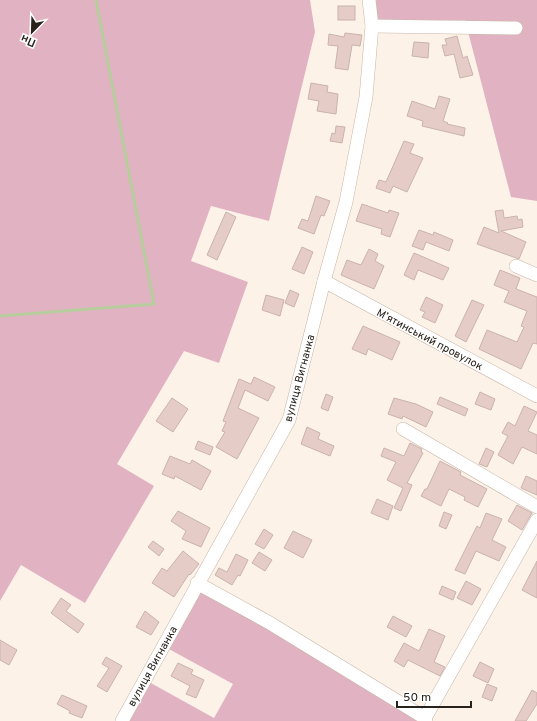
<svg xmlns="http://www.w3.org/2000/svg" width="537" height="721" viewBox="0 0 537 721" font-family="Overpass,sans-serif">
  <rect width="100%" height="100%" fill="#fdf2e8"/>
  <g fill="#e1b3c2">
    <path d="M 0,0 L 310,0 L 315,32 L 269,221 L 211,206 L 191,261 L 248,282 L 219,363 L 184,351 L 117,464 L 154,486 L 85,603 L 21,565 L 0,601 Z"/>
    <path d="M 373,0 L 537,0 L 537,201 L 511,197 L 465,20 L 377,21 Z"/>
    <path d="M 199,588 L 423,721 L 126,721 L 149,682 L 214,718 L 233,684 L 167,648 Z"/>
  </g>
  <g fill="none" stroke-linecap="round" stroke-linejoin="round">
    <path stroke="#b7cd9d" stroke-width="3" d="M 0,316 L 154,304 L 96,0"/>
  </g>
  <g fill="#e5ccc7" stroke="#cab2ad">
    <rect x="338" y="6" width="17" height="14"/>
    <path d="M 345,33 L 362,35 L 360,46 L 352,45 L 348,70 L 335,68 L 338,46 L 328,45 L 329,34 L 344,37 Z"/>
    <path d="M 457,36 L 463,58 L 467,56 L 473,75 L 460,78 L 454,54 L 445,56 L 442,45 L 447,45 L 445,39 Z"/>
    <path d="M 414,42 L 429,43 L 428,58 L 412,56 Z"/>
    <path d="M 311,83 L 328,86 L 327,92 L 338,94 L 336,114 L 317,111 L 319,101 L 308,99 Z"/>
    <path d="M 439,96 L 450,99 L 443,121 L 448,123 L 447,124 L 465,128 L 464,136 L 422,126 L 423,121 L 407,116 L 412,101 L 435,109 Z"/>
    <path d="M 336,126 L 345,127 L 342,143 L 330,141 L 332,133 L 335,134 Z"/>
    <path d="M 404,141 L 414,144 L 410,153 L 423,158 L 407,192 L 393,186 L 390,193 L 376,188 L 379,180 L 386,182 Z"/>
    <path d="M 316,196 L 330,201 L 324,216 L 321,215 L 314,234 L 298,228 L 302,219 L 308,221 Z"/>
    <path d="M 362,204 L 388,213 L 389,210 L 399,213 L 390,237 L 381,234 L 382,229 L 356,221 Z"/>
    <path d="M 503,210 L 504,218 L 517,216 L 518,220 L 522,219 L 523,227 L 501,231 L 526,242 L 519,259 L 477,244 L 484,227 L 499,233 L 495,211 Z"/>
    <path d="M 226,212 L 236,217 L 217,260 L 207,255 Z"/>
    <path d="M 419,230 L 433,235 L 434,232 L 453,240 L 449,251 L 426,242 L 423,250 L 412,246 Z"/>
    <path d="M 302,247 L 313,252 L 304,274 L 292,269 Z"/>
    <path d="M 369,249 L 378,254 L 375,261 L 384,266 L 374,289 L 341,275 L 347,260 L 361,265 Z"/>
    <path d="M 414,253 L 449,268 L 443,280 L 418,270 L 414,280 L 404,275 Z"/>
    <path d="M 500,270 L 520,278 L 516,289 L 537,297 L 537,344 L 533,343 L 521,369 L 479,349 L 487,330 L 517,342 L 524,327 L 521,326 L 527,311 L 504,302 L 509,291 L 494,285 Z"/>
    <path d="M 290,290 L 299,294 L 294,307 L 285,303 Z"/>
    <path d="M 266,295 L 284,300 L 280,316 L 262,310 Z"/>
    <path d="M 426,297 L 443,305 L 435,323 L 422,317 L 425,312 L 420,310 Z"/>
    <path d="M 472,300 L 484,305 L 466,342 L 455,336 Z"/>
    <path d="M 363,326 L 400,342 L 392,360 L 368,349 L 366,355 L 352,349 Z"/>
    <path d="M 254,377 L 275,387 L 268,401 L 245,390 L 238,408 L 259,418 L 237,459 L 216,447 L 225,432 L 222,431 L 226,422 L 223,421 L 239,379 L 251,384 Z"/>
    <path d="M 480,392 L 495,399 L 491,410 L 475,404 Z"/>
    <path d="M 326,394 L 333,397 L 328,411 L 321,408 Z"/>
    <path d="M 440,397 L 468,409 L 465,416 L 437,404 Z"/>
    <path d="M 172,398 L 188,409 L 173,432 L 156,421 Z"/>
    <path d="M 394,398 L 416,404 L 433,412 L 426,427 L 403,416 L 402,419 L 388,414 Z"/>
    <path d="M 524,406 L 537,412 L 528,431 L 537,435 L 537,454 L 522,447 L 513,464 L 498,455 L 508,436 L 502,433 L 508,422 L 515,426 Z"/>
    <path d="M 307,427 L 320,433 L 318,439 L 334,446 L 330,456 L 301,444 Z"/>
    <path d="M 198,441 L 213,447 L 210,455 L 195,449 Z"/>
    <path d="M 410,443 L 422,449 L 421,452 L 423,453 L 407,483 L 412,485 L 401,511 L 394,508 L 403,488 L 387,480 L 396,462 L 381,456 L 384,448 L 404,456 Z"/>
    <path d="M 486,448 L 494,452 L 487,467 L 479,464 Z"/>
    <path d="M 170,456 L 190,464 L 192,460 L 211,471 L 201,490 L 175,476 L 174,479 L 162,474 Z"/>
    <path d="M 440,461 L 461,472 L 460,475 L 487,489 L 478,507 L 464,500 L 465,497 L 449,489 L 441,506 L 421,496 L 425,489 L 427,489 Z"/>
    <path d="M 526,476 L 537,481 L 537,495 L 521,488 Z"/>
    <path d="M 377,499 L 393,506 L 388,520 L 371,513 Z"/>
    <path d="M 517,505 L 532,513 L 522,530 L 508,521 Z"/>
    <path d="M 178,511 L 210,528 L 201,547 L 182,539 L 186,531 L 171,521 Z"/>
    <path d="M 444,512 L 452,515 L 446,529 L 439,526 Z"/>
    <path d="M 486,513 L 502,519 L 492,540 L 506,547 L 499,561 L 476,551 L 465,574 L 455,570 L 477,526 L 480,528 Z"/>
    <path d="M 264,529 L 273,535 L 264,549 L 255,544 Z"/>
    <path d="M 293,531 L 312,540 L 303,558 L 284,548 Z"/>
    <path d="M 153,541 L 164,549 L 159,556 L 148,547 Z"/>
    <path d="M 183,551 L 199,564 L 190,575 L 189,574 L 174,597 L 152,583 L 162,568 L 167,571 Z"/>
    <path d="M 259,552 L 272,560 L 265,571 L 252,563 Z"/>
    <path d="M 236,554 L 248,560 L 240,576 L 238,575 L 232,585 L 215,575 L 219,568 L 227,572 Z"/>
    <path d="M 537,561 L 537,598 L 522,590 Z"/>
    <path d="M 466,581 L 481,589 L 472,605 L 457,598 Z"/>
    <path d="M 442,586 L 456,592 L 453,600 L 439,594 Z"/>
    <path d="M 61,598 L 71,605 L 66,611 L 84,624 L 78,633 L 51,613 Z"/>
    <path d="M 145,611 L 159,622 L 151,635 L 136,627 Z"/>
    <path d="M 393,616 L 412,626 L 406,637 L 387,627 Z"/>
    <path d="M 429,629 L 445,636 L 434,662 L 445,667 L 440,676 L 408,660 L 404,667 L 394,661 L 404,643 L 419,651 Z"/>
    <path d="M 0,640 L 17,650 L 9,665 L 0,660 Z"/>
    <path d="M 106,657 L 122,666 L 107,692 L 97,686 L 109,668 L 102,664 Z"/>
    <path d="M 480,662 L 494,669 L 488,683 L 473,676 Z"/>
    <path d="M 178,663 L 193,670 L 191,674 L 204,680 L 196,698 L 186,694 L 190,686 L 171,676 Z"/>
    <path d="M 487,684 L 497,688 L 492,701 L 482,697 Z"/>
    <path d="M 532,690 L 537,693 L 537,704 L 526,721 L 515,721 Z"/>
    <path d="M 62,695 L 87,706 L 82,718 L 69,713 L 70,711 L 57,704 Z"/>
  </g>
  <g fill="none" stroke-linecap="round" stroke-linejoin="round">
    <g stroke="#c7b5a6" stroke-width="14">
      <g id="minor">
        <path d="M 372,26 L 516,28"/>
        <path d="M 516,266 L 537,275"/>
        <path d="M 324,281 L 537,396"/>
        <path d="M 403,429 L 537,507"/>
        <path d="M 197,583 L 268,622 L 425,718 L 426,721"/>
        <path d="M 425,718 L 537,520"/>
        <path d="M 122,721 L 289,420 L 324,281 L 346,202 L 366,97 L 372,26 L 369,0"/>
      </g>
    </g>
    <use href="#minor" stroke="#fff" stroke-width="13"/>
  </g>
  <g text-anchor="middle" stroke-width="3" stroke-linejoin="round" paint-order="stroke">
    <g font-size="11" fill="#28221c" stroke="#fff">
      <text transform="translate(430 339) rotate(28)" y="4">Мʼятинський провулок</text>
      <text transform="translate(299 378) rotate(-75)" y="4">вулиця Вигнанка</text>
      <text transform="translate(152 666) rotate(-61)" y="4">вулиця Вигнанка</text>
    </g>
  </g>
  <g transform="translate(32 32) rotate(203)" stroke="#ffffff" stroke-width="3" paint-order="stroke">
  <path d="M0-3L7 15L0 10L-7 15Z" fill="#28221c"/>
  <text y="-6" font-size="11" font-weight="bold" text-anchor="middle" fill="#28221c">Пн</text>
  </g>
  <path d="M397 701v6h74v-6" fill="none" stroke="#28221c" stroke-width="2"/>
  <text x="403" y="701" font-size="12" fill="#28221c" stroke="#ffffff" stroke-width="3" paint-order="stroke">50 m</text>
</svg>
